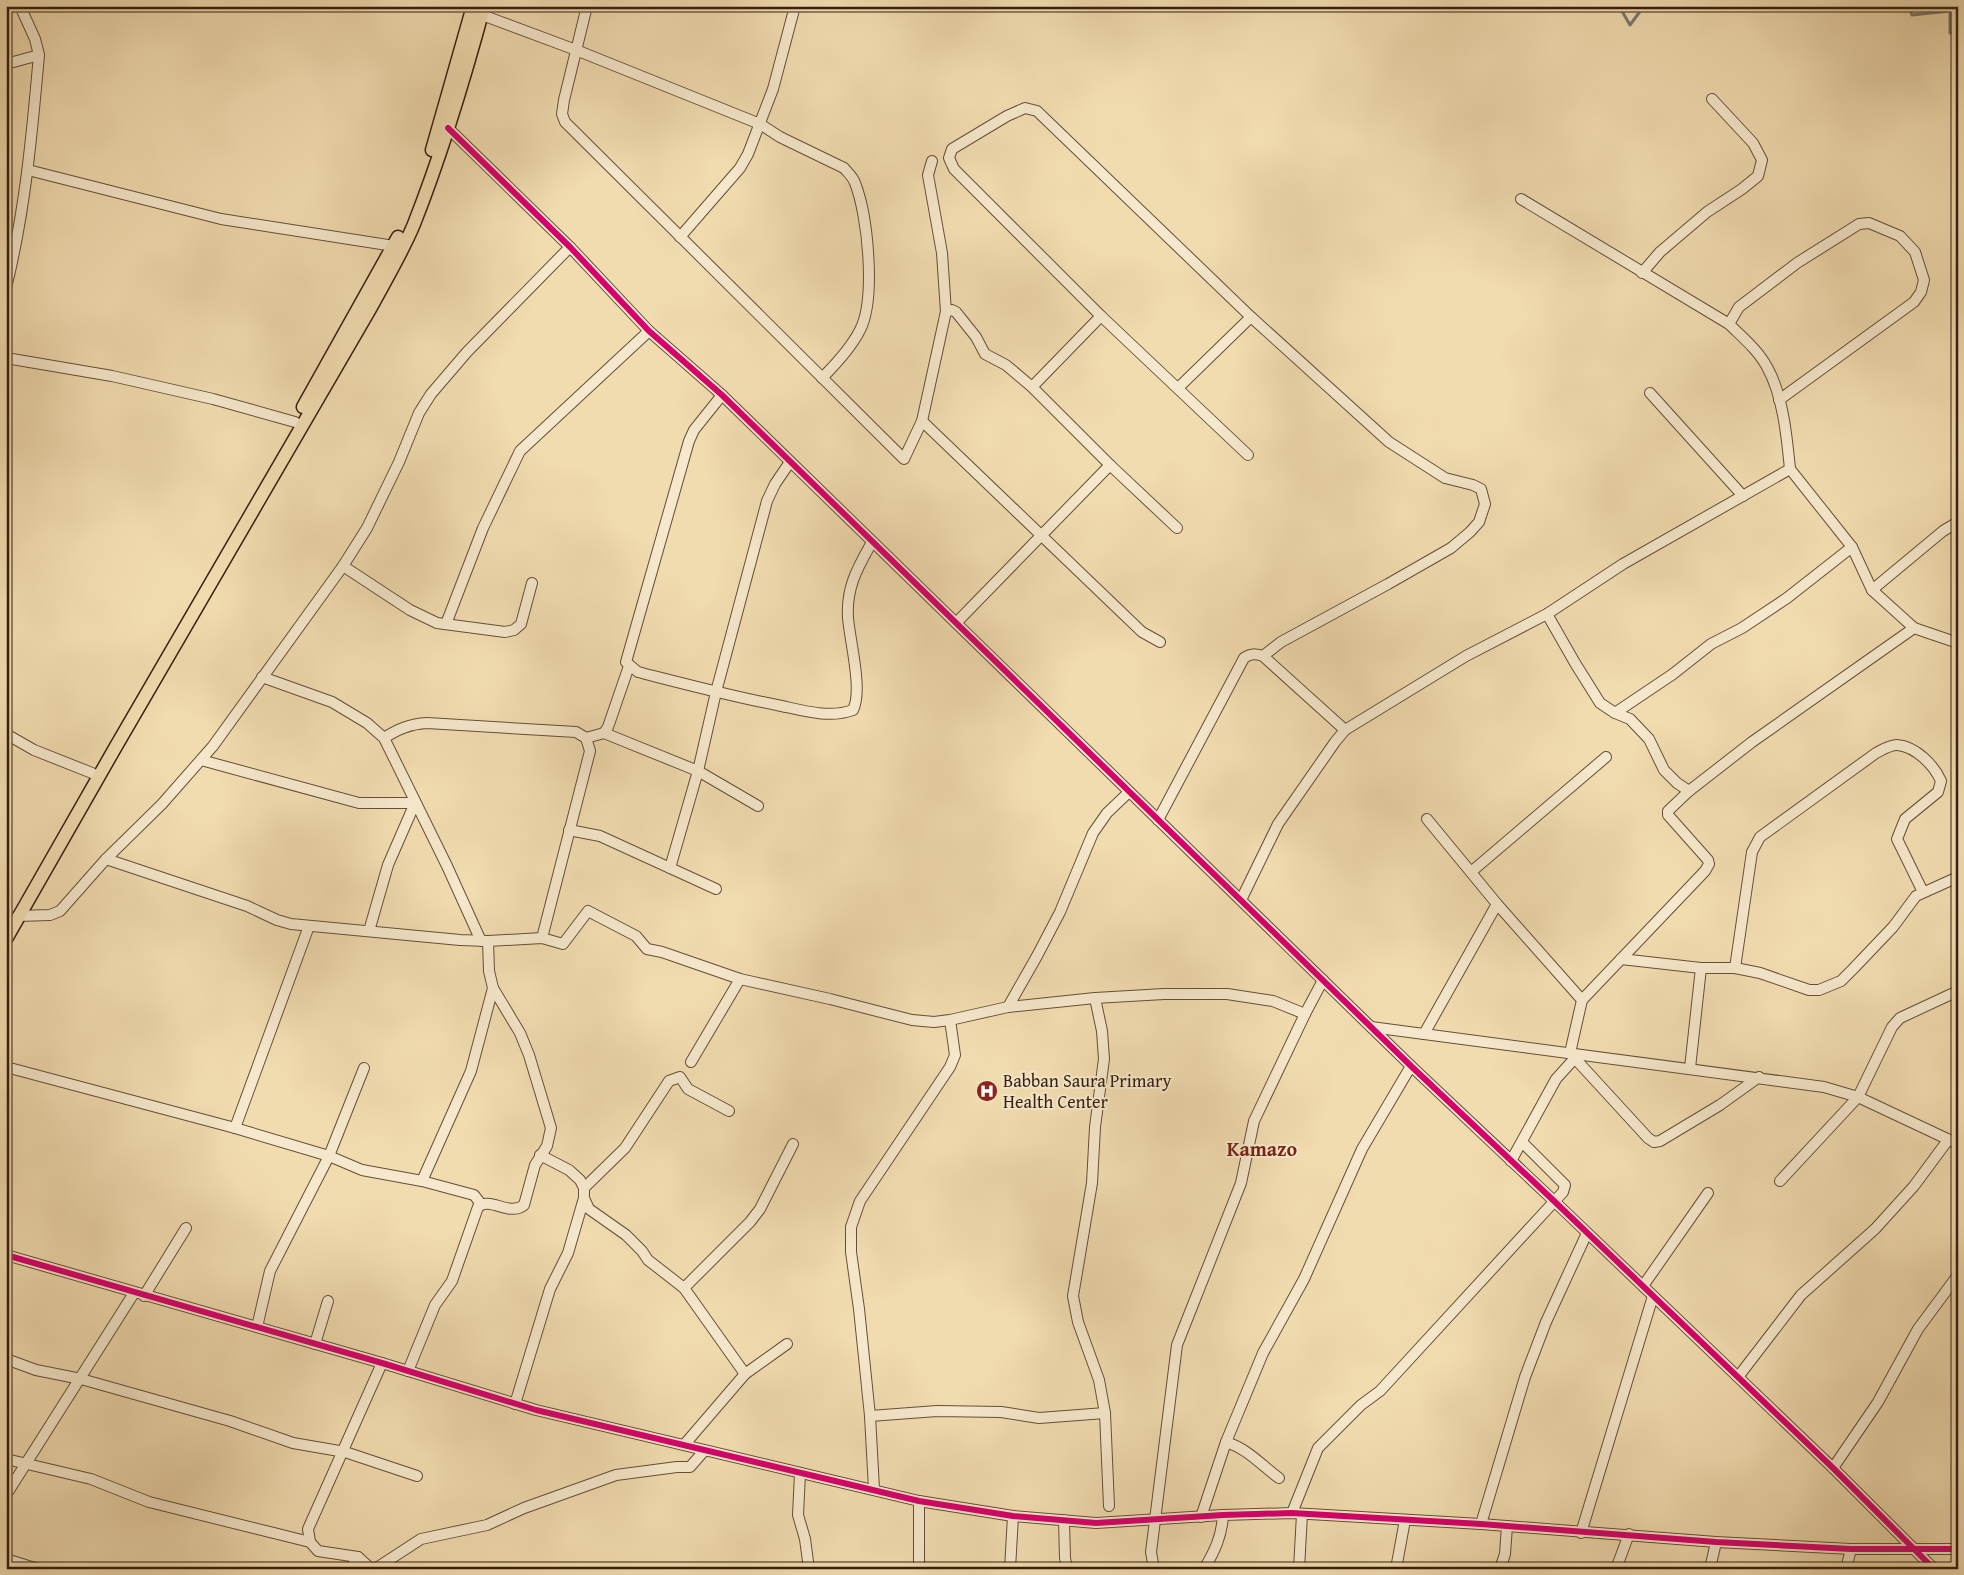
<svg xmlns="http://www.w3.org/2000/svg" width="1964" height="1575" viewBox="0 0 1964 1575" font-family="'Gentium Book Plus',serif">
  <rect width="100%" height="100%" fill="#f1dcb0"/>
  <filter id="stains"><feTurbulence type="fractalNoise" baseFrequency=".004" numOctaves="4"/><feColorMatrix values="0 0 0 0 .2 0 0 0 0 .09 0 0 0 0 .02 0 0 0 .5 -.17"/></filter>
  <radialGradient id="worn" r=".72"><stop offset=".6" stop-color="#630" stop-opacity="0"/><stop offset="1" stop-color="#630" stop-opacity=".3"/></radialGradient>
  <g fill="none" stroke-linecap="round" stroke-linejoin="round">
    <g stroke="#747b73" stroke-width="3">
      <path d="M 1492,6 L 1525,10 L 1526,6"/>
      <path d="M 1619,6 L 1630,25 L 1644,6"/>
      <path d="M 1908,6 L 1912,15 L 1950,11 L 1950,33 L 1958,34"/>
    </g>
    <g stroke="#654e37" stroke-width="12">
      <g id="minor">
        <path d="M 587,6 L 564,100 L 562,114 L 565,122 L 904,459 L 922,421 L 945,316 L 946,312 L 952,310 L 956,312 L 976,337 L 985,354 L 1006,365 L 1032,387 L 1110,465 L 1177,528"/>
        <path d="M 482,15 L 576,50 L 760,124 L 780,137 L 844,168 C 848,173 853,177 855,183 C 868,216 876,299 860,330 C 851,348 836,364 822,378"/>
        <path d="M 6,64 L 39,55"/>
        <path d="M 448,128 L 570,247 L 649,331 L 722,395 L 1411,1066 L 1554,1201 L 1833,1468 L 1934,1569"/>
        <path d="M 932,161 L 928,175 L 942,253 L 946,312"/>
        <path d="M 28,170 L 221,219 L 394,246"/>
        <path d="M 1521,199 L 1729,324 C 1742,337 1758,350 1767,367 C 1783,395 1787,438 1790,469"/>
        <path d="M 680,237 L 740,168 L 748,154 L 773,89 L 795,6"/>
        <path d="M 1642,273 L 1660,252 L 1707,212 L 1742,189 L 1758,176 L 1762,160 L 1753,143 L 1712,99"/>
        <path d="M 6,288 C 25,212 32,134 39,55 L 35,39 L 20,6"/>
        <path d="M 1729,324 L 1739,307 L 1797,263 L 1859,224 L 1869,223 L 1900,236 L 1915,252 L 1924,280 L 1921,292 L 1914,302 L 1779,400"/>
        <path d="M 6,358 L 112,376 L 213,399 L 295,422"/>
        <path d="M 1032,387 L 1101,316"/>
        <path d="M 1178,388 L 1251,317"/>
        <path d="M 1650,393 L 1743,496"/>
        <path d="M 722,395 L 694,430 L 689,441 L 626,662 L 638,672 C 685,684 730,696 777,705 C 801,710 829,719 853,710 C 863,690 850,642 848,618 C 846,587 858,567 872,542"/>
        <path d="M 922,421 L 1142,632 L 1160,642"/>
        <path d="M 1248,455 L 1101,316 L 954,169 L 949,158 L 952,149 L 1007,116 L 1025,108 L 1037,111 L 1251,317 L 1389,442 L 1445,478 L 1473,485 L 1481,489 L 1485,504 L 1479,522 L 1470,532 L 1451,548 L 1388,584 L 1281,642 L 1263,656"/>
        <path d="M 343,566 L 410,610 L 437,623 L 505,632 L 514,630 L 521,624 L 532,583"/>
        <path d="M 1872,590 L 1943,531 L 1958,522"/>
        <path d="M 1547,614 L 1575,663 L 1600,703 L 1615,713 L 1630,719 L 1649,739 L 1664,770 L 1677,783 L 1689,791"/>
        <path d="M 956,623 L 1110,465"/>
        <path d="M 446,624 L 483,528 L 520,451 L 649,331"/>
        <path d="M 262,677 L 332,702 L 367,723 L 384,738 L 447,866 L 481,941"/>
        <path d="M 1615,713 L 1673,674 L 1711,644 L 1742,628 L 1787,598 L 1852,547"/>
        <path d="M 604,733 L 608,727 L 629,666"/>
        <path d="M 6,734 L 34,750 L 92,773"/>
        <path d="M 384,738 C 398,729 410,724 427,723 L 576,732 L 586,738 L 590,751 L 542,938"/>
        <path d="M 586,738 L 604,733 L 698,771 L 758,806"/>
        <path d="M 201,760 L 359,803 L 415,803 L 388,865 L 369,931"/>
        <path d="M 1427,819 L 1497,904 L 1582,1000 L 1570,1053 L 1648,1138 L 1654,1142 L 1660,1141 L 1720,1105 L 1759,1077"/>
        <path d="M 1158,820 L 1244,658 C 1251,653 1255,654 1263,656 L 1345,730"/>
        <path d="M 569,830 L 600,836 L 716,889"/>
        <path d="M 106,859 L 247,906 L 277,920 L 291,924 L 460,940 L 488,941 L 542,938 L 563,944 L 588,911 L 636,936 L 647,949 L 662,952 L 740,979 L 830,999 L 912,1020 L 934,1022 L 950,1020 L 1008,1007 L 1095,998 L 1164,994 L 1227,994 L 1273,1001 L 1305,1014"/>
        <path d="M 670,868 L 698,771 L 716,692 L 767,501 L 775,484 L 790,462"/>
        <path d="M 1471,872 L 1606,757"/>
        <path d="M 1241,900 L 1278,824 L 1335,742 L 1345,730 L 1466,656 L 1547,614 L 1623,564 L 1790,469 L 1852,547 L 1872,590 L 1914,628 L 1958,643"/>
        <path d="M 18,916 L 50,915 L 60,911 L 106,859 L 162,804 L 213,746 L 343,566 L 367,528 L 399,462 L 419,413 L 431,394 L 467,352 L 570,247"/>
        <path d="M 1621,959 L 1701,968 L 1735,968 L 1760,973 L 1809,990 L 1819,990 L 1841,981 L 1853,969 L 1893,927 L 1916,896 L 1958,877"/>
        <path d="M 1735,968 L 1752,852 L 1760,837 L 1876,753 C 1882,750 1891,744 1898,745 C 1916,747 1934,765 1941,781 L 1938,792 L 1905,819 L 1897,839 L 1923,892"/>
        <path d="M 1095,998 L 1102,1031 L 1104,1059 L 1095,1127 L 1092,1183 L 1073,1296 L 1078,1322 L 1099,1380 L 1105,1413 L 1109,1506"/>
        <path d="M 1582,1000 L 1705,871 L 1709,864 L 1708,860 L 1668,815 L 1668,811 L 1689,791 L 1752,742 L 1914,628"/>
        <path d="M 1008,1007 L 1037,956 L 1060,912 L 1093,833 L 1107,813 L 1129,792"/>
        <path d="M 1371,1027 L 1824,1087 L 1858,1097 L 1958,1144"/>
        <path d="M 1424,1034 L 1497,904"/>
        <path d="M 691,1062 L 740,979"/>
        <path d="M 6,1067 L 235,1128 L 329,1156 L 362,1170 L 422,1181 L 474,1195 L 481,1204"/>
        <path d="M 1690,1068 L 1701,968"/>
        <path d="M 235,1128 L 309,926"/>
        <path d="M 540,1155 L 569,1170 L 580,1180 L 584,1188 L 584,1198 L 589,1209 L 626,1235 L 642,1251 L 648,1260 L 684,1288 L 745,1374"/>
        <path d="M 1511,1161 L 1556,1079 L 1575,1058"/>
        <path d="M 422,1181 L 471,1071 L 493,988"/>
        <path d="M 1780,1181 L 1858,1097 L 1892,1027 L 1900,1018 L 1958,991"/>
        <path d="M 584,1188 L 625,1148 L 669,1081 L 680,1077 L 688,1089 L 729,1111"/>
        <path d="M 6,1255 L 382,1363 L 536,1410 L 919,1501 L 1013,1516 L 1096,1523 L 1223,1515 L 1292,1513 L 1481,1524 L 1716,1542 L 1851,1549 L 1958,1549"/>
        <path d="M 1643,1286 L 1708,1193"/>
        <path d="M 684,1288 L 750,1222 L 760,1209 L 793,1144"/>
        <path d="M 144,1296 L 186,1228"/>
        <path d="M 257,1327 L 270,1271 L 329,1156 L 364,1068"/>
        <path d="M 315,1344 L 328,1301"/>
        <path d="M 6,1359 L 36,1370 L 81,1379 L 230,1421 L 293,1443 L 345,1452 L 417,1476"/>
        <path d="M 408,1371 L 435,1305 L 452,1281 L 478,1207 C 490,1196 509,1217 524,1205 L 535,1165 L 547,1146 L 551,1128 L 529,1055 L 520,1033 L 493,988 L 489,971 L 488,941"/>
        <path d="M 1738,1377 L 1801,1295 L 1875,1229 L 1914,1186 L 1948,1140"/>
        <path d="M 515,1404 L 550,1289 L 568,1253 L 584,1198"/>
        <path d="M 870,1416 L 937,1411 L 1001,1412 L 1039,1418 L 1105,1413"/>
        <path d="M 1226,1442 C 1248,1449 1261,1465 1279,1478"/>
        <path d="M 684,1445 L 745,1374 L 787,1344"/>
        <path d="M 6,1459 L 91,1479 L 149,1502 L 310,1542"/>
        <path d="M 1833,1468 L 1878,1402 L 1918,1329 L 1958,1275"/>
        <path d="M 800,1473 L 798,1515 L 805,1539 L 809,1569"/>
        <path d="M 874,1489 L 870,1416 L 859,1309 L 851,1252 L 851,1227 L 860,1201 L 950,1067 L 955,1055 L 950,1020"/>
        <path d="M 6,1495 L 134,1293"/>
        <path d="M 1292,1513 L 1318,1448 L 1361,1405 L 1380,1391 L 1563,1192 L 1565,1185 L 1522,1142"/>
        <path d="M 1201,1517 L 1226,1442 L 1263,1353 L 1304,1279 L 1362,1149 L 1411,1066"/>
        <path d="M 1064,1520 L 1065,1558 L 1067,1569"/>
        <path d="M 1481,1524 L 1525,1377 L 1546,1322 L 1587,1233"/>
        <path d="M 1581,1533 L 1653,1296"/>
        <path d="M 358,1557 L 318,1551 L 310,1542 L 308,1529 L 382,1363"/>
        <path d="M 6,1559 L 38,1569"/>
        <path d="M 350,1569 L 358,1557 L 371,1569"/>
        <path d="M 375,1569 L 421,1539 L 487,1525 L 524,1508 L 616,1475 L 677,1467 L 690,1467 L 704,1451"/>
        <path d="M 919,1569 L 919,1501"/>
        <path d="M 1010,1569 L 1013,1516"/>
        <path d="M 1154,1569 L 1151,1552 L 1177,1345 L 1241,1183 L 1254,1121 L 1305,1014 L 1323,980"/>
        <path d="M 1204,1569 C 1215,1551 1222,1535 1223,1515"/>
        <path d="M 1299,1569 L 1302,1514"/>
        <path d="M 1396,1569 L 1405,1520"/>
        <path d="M 1500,1569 L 1505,1554 L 1507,1526"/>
        <path d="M 1616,1569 L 1629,1534"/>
        <path d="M 1710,1569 L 1716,1542"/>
        <path d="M 1846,1569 L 1851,1549"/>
      </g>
    </g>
    <g stroke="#361e0f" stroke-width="15">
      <g id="major">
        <path d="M 432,150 L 473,6"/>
        <path d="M 303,407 L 398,237"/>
        <path d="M 6,939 L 115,748 L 370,309 C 385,281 402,253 414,224 C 442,153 464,80 484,6"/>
      </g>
    </g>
    <use href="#minor" stroke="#f6e8cc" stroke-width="10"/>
    <use href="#major" stroke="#f1dcb0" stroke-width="12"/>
    <g stroke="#f6e8cc" stroke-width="9">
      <g id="cycleway">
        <path d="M 448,128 L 570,247 L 649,331 L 722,395 L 1411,1066 L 1554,1201 L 1833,1468 L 1934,1569"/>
        <path d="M 6,1255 L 382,1363 L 536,1410 L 919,1501 L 1013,1516 L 1096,1523 L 1223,1515 L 1292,1513 L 1481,1524 L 1716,1542 L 1851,1549 L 1958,1549"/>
      </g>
    </g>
    <use href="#cycleway" stroke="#d6006c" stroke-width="6"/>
  </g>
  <defs>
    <g id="hospital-disc" transform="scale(1.125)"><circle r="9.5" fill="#8f2418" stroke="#f6e8cc"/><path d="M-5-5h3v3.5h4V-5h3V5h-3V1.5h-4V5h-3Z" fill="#fff"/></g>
  </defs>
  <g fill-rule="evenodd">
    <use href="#hospital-disc" x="987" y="1091"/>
  </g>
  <g text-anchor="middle" stroke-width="4" stroke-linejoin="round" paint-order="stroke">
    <g font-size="18" fill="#361e0f" stroke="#f6e8cc" text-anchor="start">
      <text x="1003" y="1087">Babban Saura Primary<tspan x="1003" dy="21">Health Center</tspan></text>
    </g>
    <g font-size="20" font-weight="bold" fill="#7a1f14" stroke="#f6e8cc">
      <text x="1262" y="1156">Kamazo</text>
    </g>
  </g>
  <rect width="1964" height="1575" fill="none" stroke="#f1dcb0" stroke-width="25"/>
  <rect x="8" y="8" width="1949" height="1560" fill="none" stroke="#361e0f" stroke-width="2.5"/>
  <rect x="12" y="12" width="1939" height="1550" fill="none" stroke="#361e0f"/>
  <rect width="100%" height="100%" filter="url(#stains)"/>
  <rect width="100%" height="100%" fill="url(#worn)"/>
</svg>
